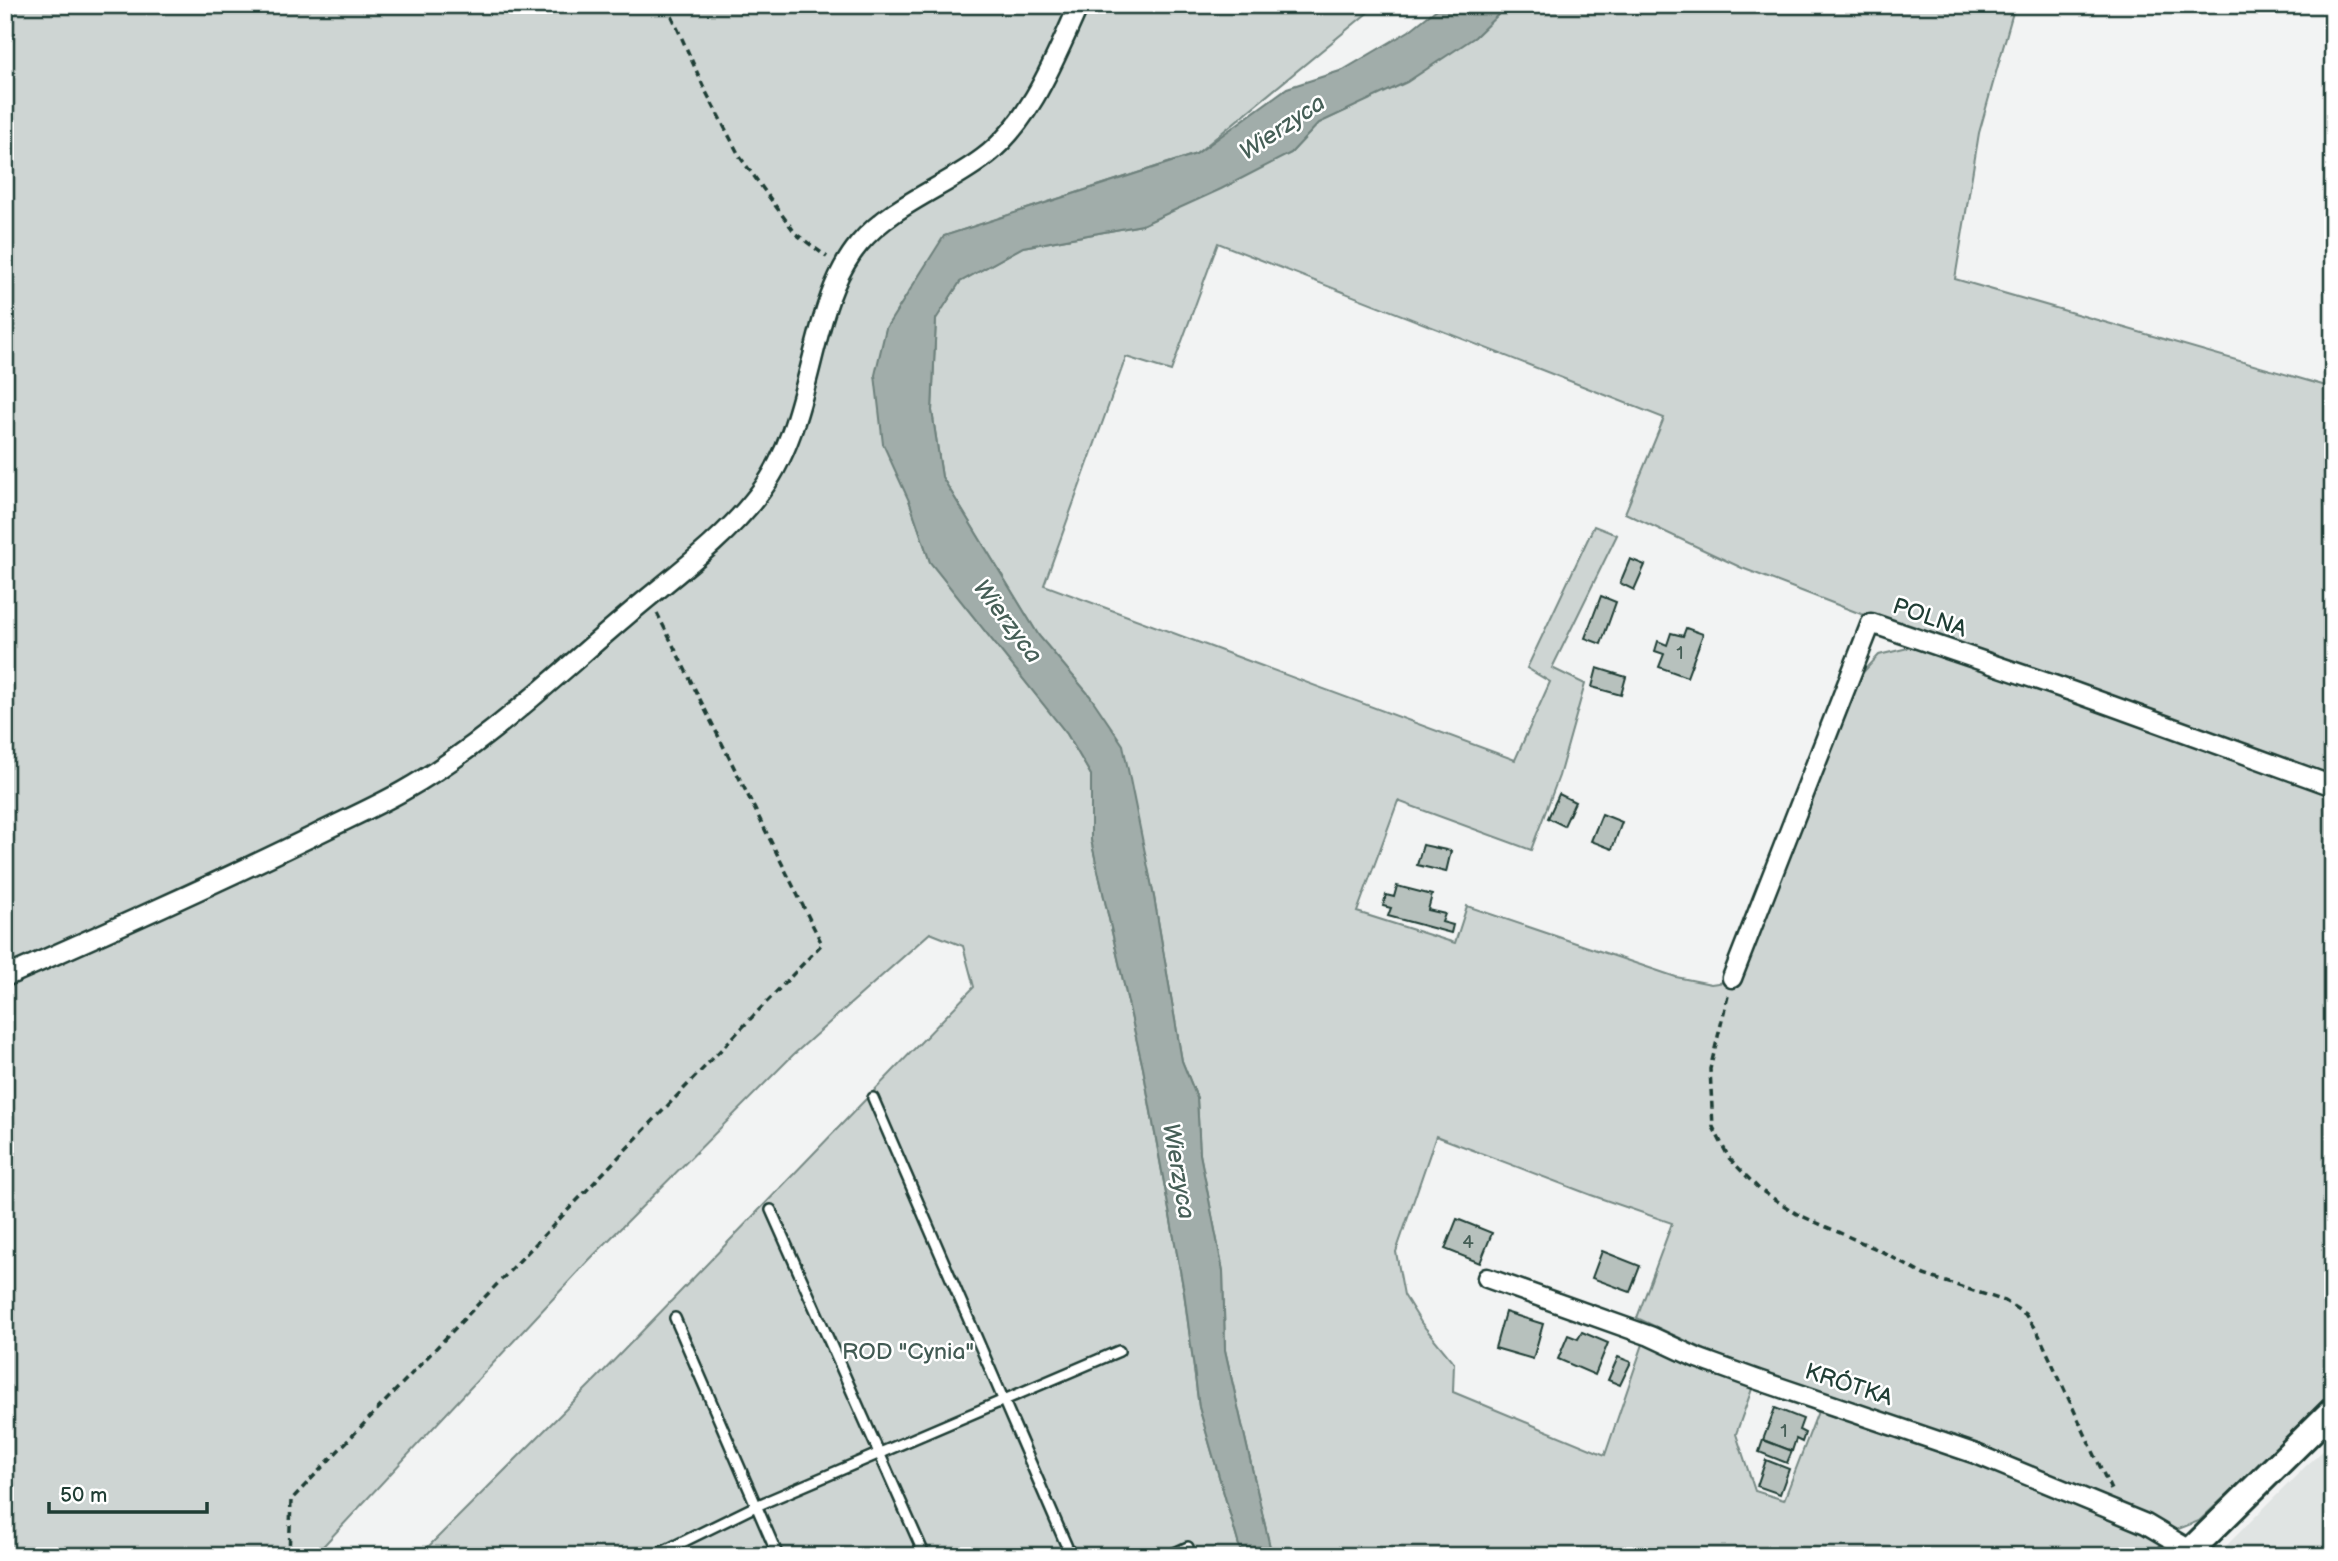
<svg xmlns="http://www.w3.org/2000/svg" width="2338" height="1561" viewBox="0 0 2338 1561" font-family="'Balsamiq Sans',sans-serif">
  <rect width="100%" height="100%" fill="#f2f3f3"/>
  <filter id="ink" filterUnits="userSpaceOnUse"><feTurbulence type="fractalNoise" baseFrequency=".0143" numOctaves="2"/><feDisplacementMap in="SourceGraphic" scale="14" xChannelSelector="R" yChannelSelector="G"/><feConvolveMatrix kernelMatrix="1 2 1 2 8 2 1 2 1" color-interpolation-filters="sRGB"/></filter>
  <g filter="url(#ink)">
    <path fill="#e0e4e3" d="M 2333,1442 L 2333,1556 L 2216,1556 L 2307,1465 Z"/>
    <g fill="#ced5d3" stroke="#768984" stroke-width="2">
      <path d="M 5,5 L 1377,5 L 1196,154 L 944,236 L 910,503 L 930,562 L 1067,734 L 1091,775 L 1091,840 L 1143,1068 L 1184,1292 L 1199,1407 L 1242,1556 L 626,1556 L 622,1548 L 600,1556 L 419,1556 L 598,1377 L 974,987 L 963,946 L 930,933 L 793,1055 L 589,1260 L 314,1556 L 5,1556 Z"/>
      <path d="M 1508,5 L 2015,5 L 1979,133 L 1955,279 L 2333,388 L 2333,778 L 1980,652 L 1861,614 L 1742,568 L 1625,513 L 1664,418 L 1218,243 L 1171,371 L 1126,357 L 1044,585 L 1515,760 L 1550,682 L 1527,668 L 1594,526 L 1617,535 L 1552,668 L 1585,684 L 1559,776 L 1531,850 L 1398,801 L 1357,912 L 1455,943 L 1467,906 L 1676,977 L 1711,984 L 1739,980 L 1856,680 L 1879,655 L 1912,647 L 1939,653 L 2333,794 L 2333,1395 L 2199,1521 L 2176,1530 L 2003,1455 L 1742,1367 L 1637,1318 L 1672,1223 L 1591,1195 L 1436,1136 L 1396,1252 L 1404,1295 L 1422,1324 L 1454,1363 L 1453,1392 L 1605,1455 L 1643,1344 L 1753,1386 L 1736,1434 L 1755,1491 L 1784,1500 L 1819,1409 L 1980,1461 L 2139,1527 L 2161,1541 L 2156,1556 L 1272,1556 L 1225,1350 L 1223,1271 L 1200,1154 L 1197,1098 L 1182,1061 L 1154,897 L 1139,828 L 1090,696 L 1039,636 L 942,477 L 932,411 L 936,318 L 960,282 L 1023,247 L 1142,225 L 1291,153 L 1319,123 L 1353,107 L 1475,37 Z"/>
    </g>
    <path fill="#a1adaa" stroke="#6d807b" stroke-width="2" d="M 1442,5 L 1508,5 L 1475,37 L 1407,82 L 1319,123 L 1291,153 L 1221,189 L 1142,225 L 1023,247 L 960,282 L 936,319 L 932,411 L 942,477 L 1039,636 L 1090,696 L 1123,745 L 1154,897 L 1182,1061 L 1197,1098 L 1200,1154 L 1223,1271 L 1225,1350 L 1272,1556 L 1242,1556 L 1199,1407 L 1184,1292 L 1143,1068 L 1091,840 L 1091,775 L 1067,734 L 930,562 L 910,503 L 883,444 L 875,375 L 886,328 L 944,236 L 1196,154 L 1287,88 L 1343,70 L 1409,31 Z"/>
    <g fill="#b7c1bd" stroke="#1f3d34" stroke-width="2">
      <path d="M 1630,559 L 1645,565 L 1634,590 L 1620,583 Z"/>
      <path d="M 1601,596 L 1616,602 L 1601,644 L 1585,638 Z"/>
      <path d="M 1686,628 L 1703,634 L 1687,677 L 1659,667 L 1664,654 L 1655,651 L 1658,641 L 1667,645 L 1671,633 L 1683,636 Z"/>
      <path d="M 1597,668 L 1626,677 L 1621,695 L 1592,687 Z"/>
      <path d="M 1559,794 L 1575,802 L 1564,826 L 1548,818 Z"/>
      <path d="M 1602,814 L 1622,822 L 1612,849 L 1591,841 Z"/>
      <path d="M 1423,845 L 1451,851 L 1446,872 L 1417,865 Z"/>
      <path d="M 1397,886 L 1432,895 L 1428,910 L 1445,914 L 1442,922 L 1453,925 L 1451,933 L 1388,916 L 1391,908 L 1383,906 L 1386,895 L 1394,897 Z"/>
      <path d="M 1457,1219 L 1492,1233 L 1480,1263 L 1445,1249 Z"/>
      <path d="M 1602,1251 L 1640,1266 L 1630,1292 L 1592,1278 Z"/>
      <path d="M 1505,1312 L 1543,1324 L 1533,1359 L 1495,1348 Z"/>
      <path d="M 1582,1332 L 1608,1343 L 1595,1375 L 1558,1359 L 1568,1335 L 1578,1339 Z"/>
      <path d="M 1618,1357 L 1631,1362 L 1620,1385 L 1608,1380 Z"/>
      <path d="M 1775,1408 L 1803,1419 L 1799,1430 L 1805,1433 L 1802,1442 L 1796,1439 L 1792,1451 L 1763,1440 Z"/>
      <path d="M 1763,1440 L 1792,1451 L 1787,1463 L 1759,1452 Z"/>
      <path d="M 1766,1460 L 1789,1469 L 1780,1494 L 1757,1486 Z"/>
    </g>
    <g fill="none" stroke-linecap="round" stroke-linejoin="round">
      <g stroke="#1f3d34" stroke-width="14">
        <g id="lane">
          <path d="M 873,1098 L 1070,1554"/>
          <path d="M 771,1210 L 925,1556"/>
          <path d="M 675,1318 L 778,1556"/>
          <path d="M 654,1556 L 756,1506 L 1119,1351"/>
          <path d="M 1168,1556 L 1188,1547"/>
        </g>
      </g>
      <g stroke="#1f3d34" stroke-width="23">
        <g id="street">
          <path d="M 5,977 C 109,931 213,885 315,835 C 345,820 375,807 403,791 C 485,745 553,678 624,618 C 669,579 722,542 758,495 C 794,450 804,388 819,333 C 827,303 838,269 859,244 C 892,205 943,188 983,158 C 1031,122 1055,58 1079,5"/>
          <path d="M 1732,978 L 1871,623 L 2071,691 L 2333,786"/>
          <path d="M 1487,1278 L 1650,1336 L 1697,1358 L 1758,1380 L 1976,1454 L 2146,1524 L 2190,1550"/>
        </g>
      </g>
      <g stroke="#1f3d34" stroke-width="30">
        <path id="secondary" d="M 2185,1556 L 2333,1410"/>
      </g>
      <g stroke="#1f3d34" stroke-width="3.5" stroke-dasharray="7 5" stroke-linecap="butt">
        <path d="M 667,5 L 705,90 L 740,157 L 796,234 L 827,257"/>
        <path d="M 1728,996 L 1710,1069 L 1713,1127 L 1729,1158 L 1759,1189 L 1797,1214 L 1881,1251 L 1924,1275 L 2005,1301 L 2025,1314 L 2039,1335 L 2111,1490"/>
        <path d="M 289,1556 L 291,1500 L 822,944 L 657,613"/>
      </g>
      <use href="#lane" stroke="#fff" stroke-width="9"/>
      <use href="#street" stroke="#fff" stroke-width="18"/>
      <use href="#secondary" stroke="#fff" stroke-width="24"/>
    </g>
  </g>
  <g text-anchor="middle" stroke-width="5" stroke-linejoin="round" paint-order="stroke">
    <g font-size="19" fill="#455e56">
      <text x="1680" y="659">1</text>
      <text x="1468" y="1248">4</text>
      <text x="1784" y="1437">1</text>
    </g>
    <g font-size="23" fill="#1f3d34" stroke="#fff">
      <text transform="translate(1930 617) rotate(19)" y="8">POLNA</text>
      <text transform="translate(1849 1384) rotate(18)" y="8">KRÓTKA</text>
    </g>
    <g font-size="23" fill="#425b54" stroke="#fff">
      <text x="908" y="1359">ROD "Cynia"</text>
    </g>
    <g font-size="24" font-style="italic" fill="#465f57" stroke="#fff">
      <text transform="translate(1282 127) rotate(-34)" y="8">Wierzyca</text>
      <text transform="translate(1008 621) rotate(53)" y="8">Wierzyca</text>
      <text transform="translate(1179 1171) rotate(80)" y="8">Wierzyca</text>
    </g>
  </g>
  <rect width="2338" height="1561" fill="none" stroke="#fff" stroke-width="28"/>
  <rect x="14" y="14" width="2310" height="1533" fill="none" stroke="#1f3d34" stroke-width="2.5" filter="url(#ink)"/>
  <path d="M49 1502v10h158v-10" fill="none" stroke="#1f3d34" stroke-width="3.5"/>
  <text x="60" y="1502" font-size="21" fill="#1f3d34" stroke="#ffffff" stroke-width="5" paint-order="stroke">50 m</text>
</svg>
